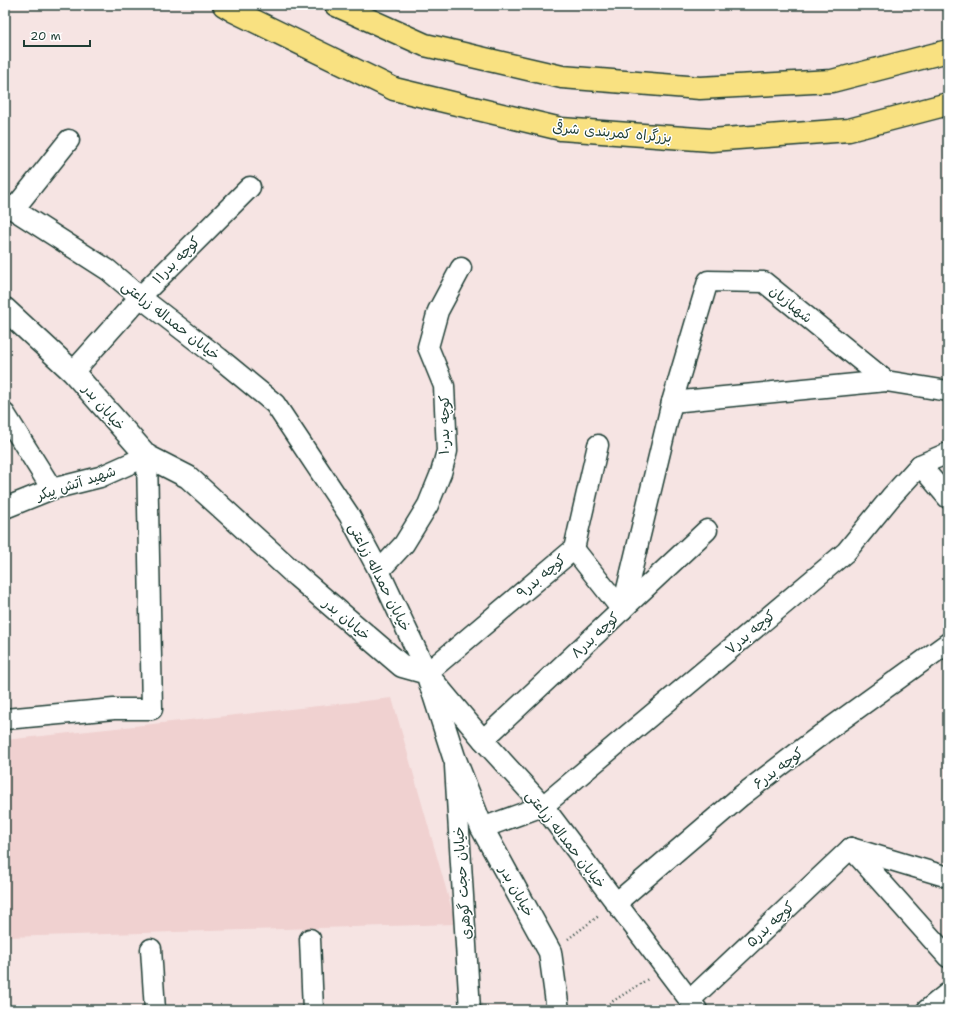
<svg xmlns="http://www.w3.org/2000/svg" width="953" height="1015" viewBox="0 0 953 1015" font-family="'Shantell Sans','Playpen Sans Arabic',sans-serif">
  <rect width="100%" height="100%" fill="#f6e4e3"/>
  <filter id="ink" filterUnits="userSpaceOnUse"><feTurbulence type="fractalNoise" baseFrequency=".025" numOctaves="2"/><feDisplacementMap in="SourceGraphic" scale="8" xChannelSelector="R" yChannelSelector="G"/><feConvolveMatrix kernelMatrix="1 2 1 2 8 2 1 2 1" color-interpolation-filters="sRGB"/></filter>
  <g filter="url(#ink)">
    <path fill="#f0d1d0" d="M 392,698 L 456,924 L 5,937 L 5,740 Z"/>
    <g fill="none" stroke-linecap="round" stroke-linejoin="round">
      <g stroke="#1f3d34" stroke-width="23">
        <g id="minor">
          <path d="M 5,204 L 108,270 L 140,297 L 219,358 L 275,404 L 349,515 L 379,571 L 427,673 L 483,740 L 543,806 L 697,1010"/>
          <path d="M 14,209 L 69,140"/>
          <path d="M 73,372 L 140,297 L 250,187"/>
          <path d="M 672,402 L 886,381 L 948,391"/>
          <path d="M 5,414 L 52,489"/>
          <path d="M 920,465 L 948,498"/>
          <path d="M 5,508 L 52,489 L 100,477 L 147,456 L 152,709 L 114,709 L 5,719"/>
          <path d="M 574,549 L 622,610"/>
          <path d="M 379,571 L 404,544 L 428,505 L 441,473 L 447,451 L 444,386 L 428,347 L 438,311 L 461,268"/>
          <path d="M 622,610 L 672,402 L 708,281 L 764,282 L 886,381"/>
          <path d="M 427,673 L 574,549 L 598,445"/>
          <path d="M 483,740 L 707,530"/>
          <path d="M 455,766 L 470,1010"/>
          <path d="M 482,828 L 543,806 L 846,552 L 891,497 L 920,465 L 948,453"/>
          <path d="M 851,848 L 948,957"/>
          <path d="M 851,848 L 948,877"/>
          <path d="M 616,903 L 741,796 L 822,734 L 948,643"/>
          <path d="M 310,939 L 313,1010"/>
          <path d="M 151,949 L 155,1010"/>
          <path d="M 690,1000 L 851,848"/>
          <path d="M 927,1010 L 948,993"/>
        </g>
      </g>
      <g stroke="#1f3d34" stroke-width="25">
        <path id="tertiary" d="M 5,309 L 73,372 L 147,456 L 188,477 L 297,576 L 402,666 L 427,673 L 454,757 L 482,828 L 550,952 L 558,1010"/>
      </g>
      <g stroke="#1f3d34" stroke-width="25">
        <g id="trunk">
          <path d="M 224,5 L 234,11 L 394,89 L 561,129 L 711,140 L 849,130 L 948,104"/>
          <path d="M 336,5 L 425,45 L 562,77 L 700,88 L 832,81 L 948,51"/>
        </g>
      </g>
      <g stroke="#1f3d34" stroke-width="2.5" stroke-dasharray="1 3" stroke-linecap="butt">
        <path d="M 568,939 L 600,915"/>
        <path d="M 599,1010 L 648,979"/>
      </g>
      <use href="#minor" stroke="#fff" stroke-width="20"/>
      <use href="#tertiary" stroke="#fff" stroke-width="22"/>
      <use href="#trunk" stroke="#f9e181" stroke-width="22"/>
    </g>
  </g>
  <g text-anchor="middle" stroke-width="3" stroke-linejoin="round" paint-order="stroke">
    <g font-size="14" fill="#1f3d34" stroke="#fff">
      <text transform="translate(612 132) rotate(5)" y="5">بزرگراه کمربندی شرقی</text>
      <text transform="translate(176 260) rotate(-45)" y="5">کوچه بدر۱۱</text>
      <text transform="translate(791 304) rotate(39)" y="5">شهبازیان</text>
      <text transform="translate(171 320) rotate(38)" y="5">خیابان حمداله زراعتی</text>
      <text transform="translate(104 407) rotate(49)" y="5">خیابان بدر</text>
      <text transform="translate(444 425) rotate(-90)" y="5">کوچه بدر۱۰</text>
      <text transform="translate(76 483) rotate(-18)" y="5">شهید آتش پیکر</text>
      <text transform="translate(541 576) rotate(-40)" y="5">کوچه بدر۹</text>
      <text transform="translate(380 577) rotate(63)" y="5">خیابان حمداله زراعتی</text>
      <text transform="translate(347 619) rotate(40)" y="5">خیابان بدر</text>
      <text transform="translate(750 632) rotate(-40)" y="5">کوچه بدر۷</text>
      <text transform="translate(595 635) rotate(-43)" y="5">کوچه بدر۸</text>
      <text transform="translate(778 768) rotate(-37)" y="5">کوچه بدر۶</text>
      <text transform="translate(566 839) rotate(52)" y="5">خیابان حمداله زراعتی</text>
      <text transform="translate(462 883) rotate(-94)" y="5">خیابان حجت گوهری</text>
      <text transform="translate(517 891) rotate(61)" y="5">خیابان بدر</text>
      <text transform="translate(770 924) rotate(-43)" y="5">کوچه بدر۵</text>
    </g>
  </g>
  <rect width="953" height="1015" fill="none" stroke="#fff" stroke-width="20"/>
  <rect x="10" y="10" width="933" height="995" fill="none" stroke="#1f3d34" stroke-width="1.5" filter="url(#ink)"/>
  <path d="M24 40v6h66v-6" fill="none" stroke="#1f3d34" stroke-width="2"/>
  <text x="30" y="40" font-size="12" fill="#1f3d34" stroke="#ffffff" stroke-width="3" paint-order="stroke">20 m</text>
</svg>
